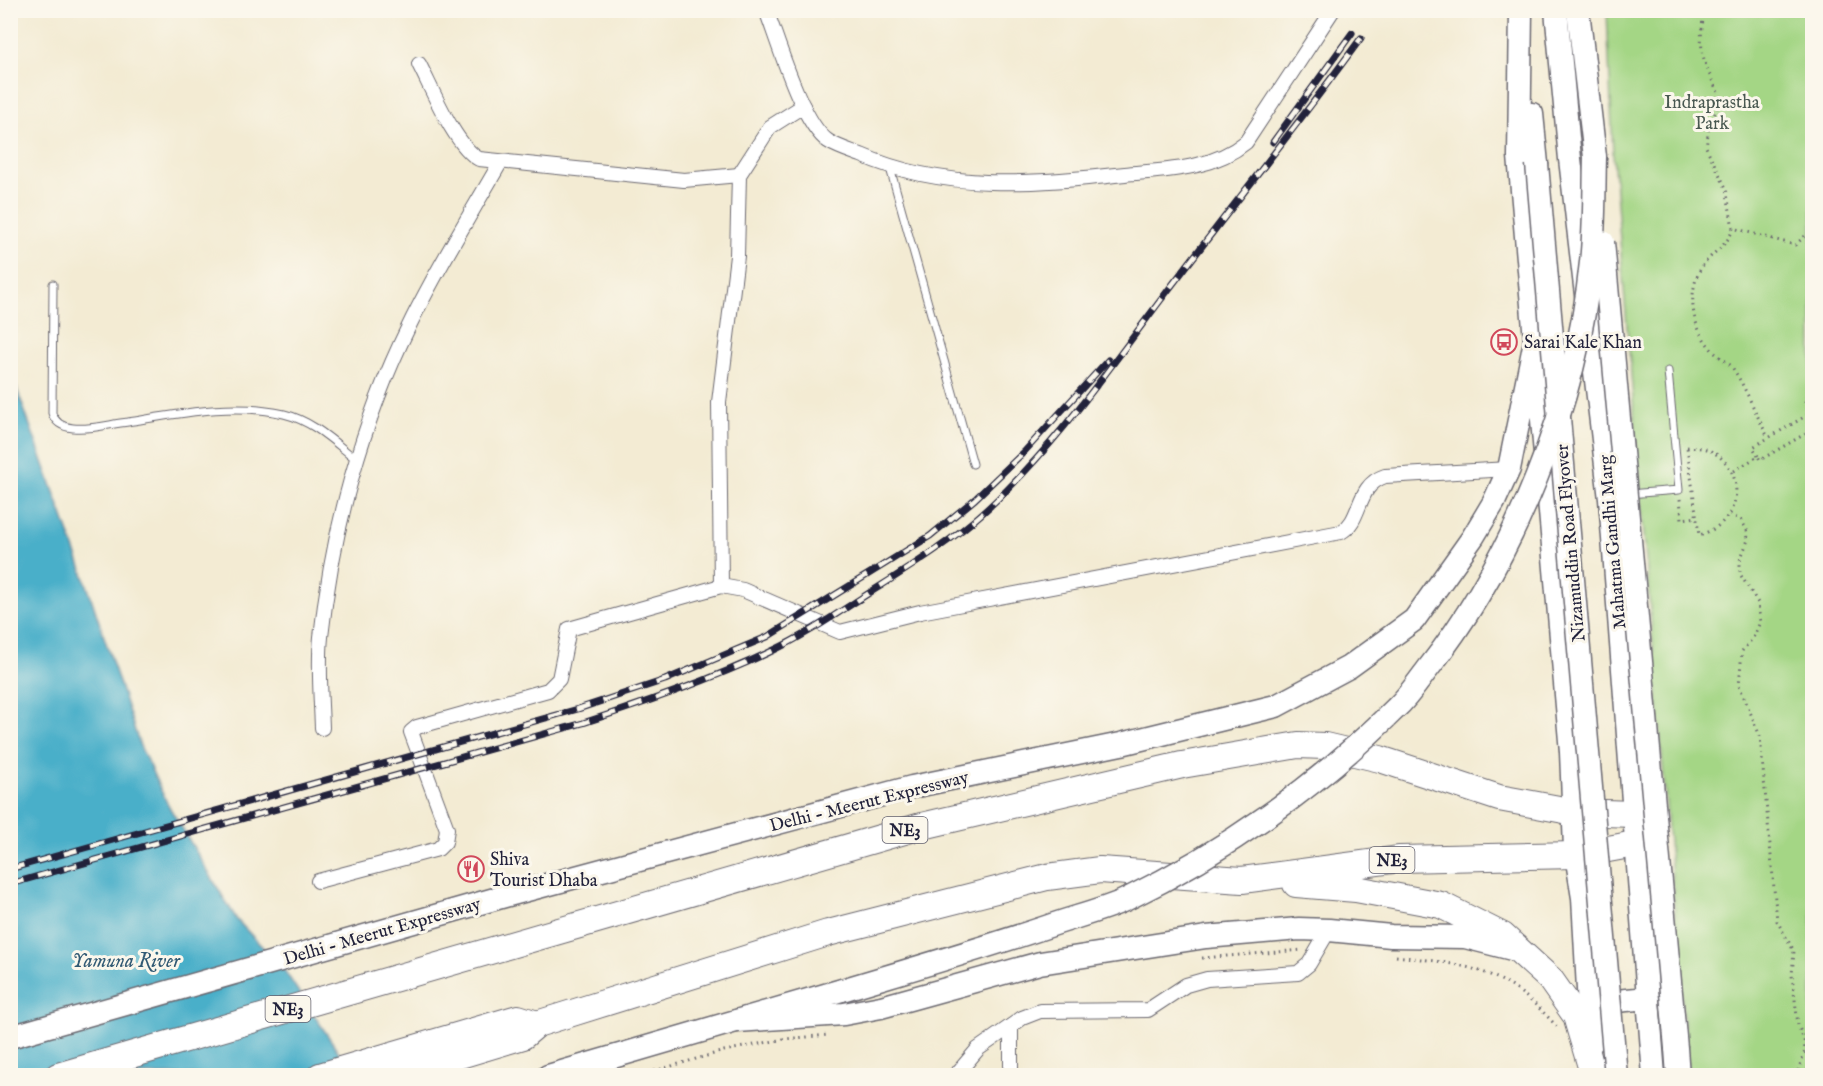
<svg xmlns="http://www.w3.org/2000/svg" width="1823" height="1086" viewBox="0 0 1823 1086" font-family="'IM FELL English',serif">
  <rect width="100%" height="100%" fill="#fbf7ec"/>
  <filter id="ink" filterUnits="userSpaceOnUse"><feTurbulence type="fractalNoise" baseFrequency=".0167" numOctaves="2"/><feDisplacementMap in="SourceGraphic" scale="12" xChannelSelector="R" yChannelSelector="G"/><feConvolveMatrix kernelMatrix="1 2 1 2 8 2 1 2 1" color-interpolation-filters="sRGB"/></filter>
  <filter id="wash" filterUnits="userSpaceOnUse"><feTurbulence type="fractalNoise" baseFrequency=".008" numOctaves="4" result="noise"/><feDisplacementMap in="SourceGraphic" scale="24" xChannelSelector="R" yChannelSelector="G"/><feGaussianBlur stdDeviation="1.35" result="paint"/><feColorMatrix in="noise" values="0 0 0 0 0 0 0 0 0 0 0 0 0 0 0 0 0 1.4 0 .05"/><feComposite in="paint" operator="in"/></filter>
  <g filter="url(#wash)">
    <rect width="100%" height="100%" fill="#f3ebd3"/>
    <path fill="#a4d685" stroke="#637c60" stroke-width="1.5" d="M 1607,11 L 1812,11 L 1812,1075 L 1688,1075 L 1613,154 Z"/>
    <path fill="#4aafc9" stroke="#366882" stroke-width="1.5" d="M 10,370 L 81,567 L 140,746 L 168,805 L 237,920 L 284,970 L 354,1075 L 11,1075 Z"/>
  </g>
  <g filter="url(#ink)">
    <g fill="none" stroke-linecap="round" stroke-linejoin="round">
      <g stroke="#6b6870" stroke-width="9">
        <g id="service">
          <path d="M 890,168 L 973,464"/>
          <path d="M 53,284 L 52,413 C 55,423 63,427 73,428 C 91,430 110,424 128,422 C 178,414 234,402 284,414 C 313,421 334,442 357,460"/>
          <path d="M 1628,494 L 1679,490 L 1668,371"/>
        </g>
      </g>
      <g stroke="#6b6870" stroke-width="16">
        <g id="minor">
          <path d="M 766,10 C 778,41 802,124 828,141 C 837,147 850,151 861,155 C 945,192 1036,184 1125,174 C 1167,170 1212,170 1246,142 L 1333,10"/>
          <path d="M 419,64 C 432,89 455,146 479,159 L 684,180 L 739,175"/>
          <path d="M 721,586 L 719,402 L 737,256 L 739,175 L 770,127 L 803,106"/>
          <path d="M 322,728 C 321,698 318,667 321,637 C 332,532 362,421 409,326 C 436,270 469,217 500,163"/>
          <path d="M 318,881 L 438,849 L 445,842 L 447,829 L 411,732 L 417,727 L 548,690 L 559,679 L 569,629 L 721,586 L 743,590 L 840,632 L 920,612 L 1341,532 C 1363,520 1355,486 1385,476 L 1509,469"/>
          <path d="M 955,1076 L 978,1049 L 1011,1026"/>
          <path d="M 1011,1076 L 1011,1026 L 1022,1018 L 1040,1011 L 1148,1010 L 1186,985 L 1207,979 L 1298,973 L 1309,964 L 1329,930"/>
        </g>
      </g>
      <g stroke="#6b6870" stroke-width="25">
        <g id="trunk">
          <path d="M 1521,10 L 1519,156 L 1571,752 L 1575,848 L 1583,898 L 1591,1044"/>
          <path d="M 1556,10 L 1570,159 L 1610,499 L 1654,1076"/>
          <path d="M 1578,10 L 1595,157"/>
          <path d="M 1532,114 L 1537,164"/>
          <path d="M 1594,1010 L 1616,1001 L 1648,998"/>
          <path d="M 737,1021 L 844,1014 L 881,1007 L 1040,963 L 1206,937 L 1299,929 L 1329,930 L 1391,936 L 1465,937 L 1516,950"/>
          <path d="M 10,1037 L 505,896 L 912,787 L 1121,744 L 1276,706 L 1349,667 L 1414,620 L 1473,537 L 1494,502 L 1509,469 L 1535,341"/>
          <path d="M 1676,1048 L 1678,1076"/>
          <path d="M 548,1076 L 842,990"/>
        </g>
      </g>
      <g stroke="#6b6870" stroke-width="28">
        <g id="motorway">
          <path d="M 1296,884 L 1356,889 L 1441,905 L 1503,936 L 1550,979 L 1576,1016 L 1592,1070"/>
          <path d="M 58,1076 L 918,827 L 1182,765 L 1298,745 L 1325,746 L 1380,759 L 1499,798 L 1575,812 L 1633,814"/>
          <path d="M 320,1076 L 518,1018 L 537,1024"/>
          <path d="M 390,1076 L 523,1036 L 537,1024 L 828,933 L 1047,877 L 1100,870 L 1242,880 L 1400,859 L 1576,855 L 1635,844"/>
        </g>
      </g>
      <g stroke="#6b6870" stroke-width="3" stroke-dasharray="1.5 4.5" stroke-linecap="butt">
        <path d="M 1705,10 C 1696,49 1704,65 1721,98 L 1709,128 L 1706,147 L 1726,188 L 1733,228 L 1795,245 L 1812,230"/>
        <path d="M 1733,228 C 1728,249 1705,253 1696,279 C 1688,306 1695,332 1714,352 C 1719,357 1727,361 1732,367 C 1746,388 1756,415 1768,437"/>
        <path d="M 1687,447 C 1695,448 1704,447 1711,451 C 1750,472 1741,524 1699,535 Z"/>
        <path d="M 1758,456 L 1753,447 L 1811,413 L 1804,399 L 1812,394"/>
        <path d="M 1734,471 L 1758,456 L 1760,460 L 1812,430"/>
        <path d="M 1680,499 L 1682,519 L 1697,517"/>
        <path d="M 1730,514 L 1741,520 L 1747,530 L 1748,540 L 1740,560 L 1740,574 L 1758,603 L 1760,622 L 1753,638 L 1742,651 L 1739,685 L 1760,736 L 1777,921 L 1794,951 L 1792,975 L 1798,1025 L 1804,1040 L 1805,1051 L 1796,1076"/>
        <path d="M 1396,956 C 1472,965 1506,969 1559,1029"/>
        <path d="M 1202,958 L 1303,950"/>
        <path d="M 637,1076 L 724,1051 L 784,1039 L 829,1035"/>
      </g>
      <use href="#service" stroke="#fff" stroke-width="7"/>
      <use href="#minor" stroke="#fff" stroke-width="14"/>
      <use href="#trunk" stroke="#fff" stroke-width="22"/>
      <use href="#motorway" stroke="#fff" stroke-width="26"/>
      <g stroke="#22223b" stroke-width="7">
        <g id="rail">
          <path d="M 1273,142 L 1352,33"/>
          <path d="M 10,869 L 578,709 L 665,680 L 767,637 L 930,536 L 975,499 L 1024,452 L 1108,360"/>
          <path d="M 10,884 L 583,723 C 647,702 711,680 772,651 C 811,633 846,607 882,585 C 918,562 954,539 986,510 C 1055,447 1107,371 1163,297 C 1229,210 1297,126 1361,38"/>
        </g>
      </g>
      <use href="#rail" stroke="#fbf7ec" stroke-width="4.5" stroke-dasharray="14" stroke-linecap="butt"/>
      <g stroke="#6b6870" stroke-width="25" stroke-linecap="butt">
        <g id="trunk-bridge">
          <path d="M 1537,164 L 1616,1076"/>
          <path d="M 1603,242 L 1676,1048"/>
          <path d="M 842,990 C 912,969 981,949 1049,926 C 1074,917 1101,911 1125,900 C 1224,852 1318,786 1396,708 C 1408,697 1417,683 1427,670 C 1515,559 1577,402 1591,262 C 1595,227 1594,192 1595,157"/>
        </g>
      </g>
      <use href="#trunk-bridge" stroke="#fff" stroke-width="22"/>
    </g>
  </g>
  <defs>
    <g id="bus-ring" transform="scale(1.35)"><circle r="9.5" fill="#fbf7ec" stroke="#d1495b" stroke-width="1.5"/><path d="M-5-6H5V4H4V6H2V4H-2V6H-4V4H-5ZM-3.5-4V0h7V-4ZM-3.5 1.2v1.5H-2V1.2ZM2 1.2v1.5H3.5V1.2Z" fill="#d1495b"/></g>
    <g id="restaurant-ring" transform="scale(1.35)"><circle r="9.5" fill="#fbf7ec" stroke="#d1495b" stroke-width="1.5"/><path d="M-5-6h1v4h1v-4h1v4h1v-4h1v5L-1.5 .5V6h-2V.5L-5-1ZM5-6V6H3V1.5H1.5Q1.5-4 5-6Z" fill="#d1495b"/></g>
  </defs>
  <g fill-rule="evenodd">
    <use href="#bus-ring" x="1504" y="342"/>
    <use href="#restaurant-ring" x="471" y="869"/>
  </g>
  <g text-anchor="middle" stroke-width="6" stroke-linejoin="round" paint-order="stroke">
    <g fill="#fbf7ec" stroke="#636270" stroke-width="1.5">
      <rect x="882.5" y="817" width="45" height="26" rx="4.5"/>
      <rect x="1369.5" y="847" width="45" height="26" rx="4.5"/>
      <rect x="265.5" y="996" width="45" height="26" rx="4.5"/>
    </g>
    <g font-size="16" font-weight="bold" fill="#22223b">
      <text x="905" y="836">NE3</text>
      <text x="1392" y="866">NE3</text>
      <text x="288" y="1015">NE3</text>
    </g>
    <g font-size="18" fill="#495851" stroke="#fbf7ec">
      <text x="1712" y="108">Indraprastha<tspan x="1712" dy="21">Park</tspan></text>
    </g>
    <g font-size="18" fill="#22223b" stroke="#fbf7ec" text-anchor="start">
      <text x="1524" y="348">Sarai Kale Khan</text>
      <text x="490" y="865">Shiva<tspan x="490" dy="21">Tourist Dhaba</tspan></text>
    </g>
    <g font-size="18" fill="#22223b" stroke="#fbf7ec">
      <text transform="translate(1612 542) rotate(-95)" y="6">Mahatma Gandhi Marg</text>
      <text transform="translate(1570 543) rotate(-95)" y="6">Nizamuddin Road Flyover</text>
      <text transform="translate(869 801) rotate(-14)" y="6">Delhi - Meerut Expressway</text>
      <text transform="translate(382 931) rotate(-16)" y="6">Delhi - Meerut Expressway</text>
    </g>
    <g font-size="20" font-style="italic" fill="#325a74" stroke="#fbf7ec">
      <text x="126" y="967">Yamuna River</text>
    </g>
  </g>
  <rect width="1823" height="1086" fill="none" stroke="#fbf7ec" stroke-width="36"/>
</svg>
